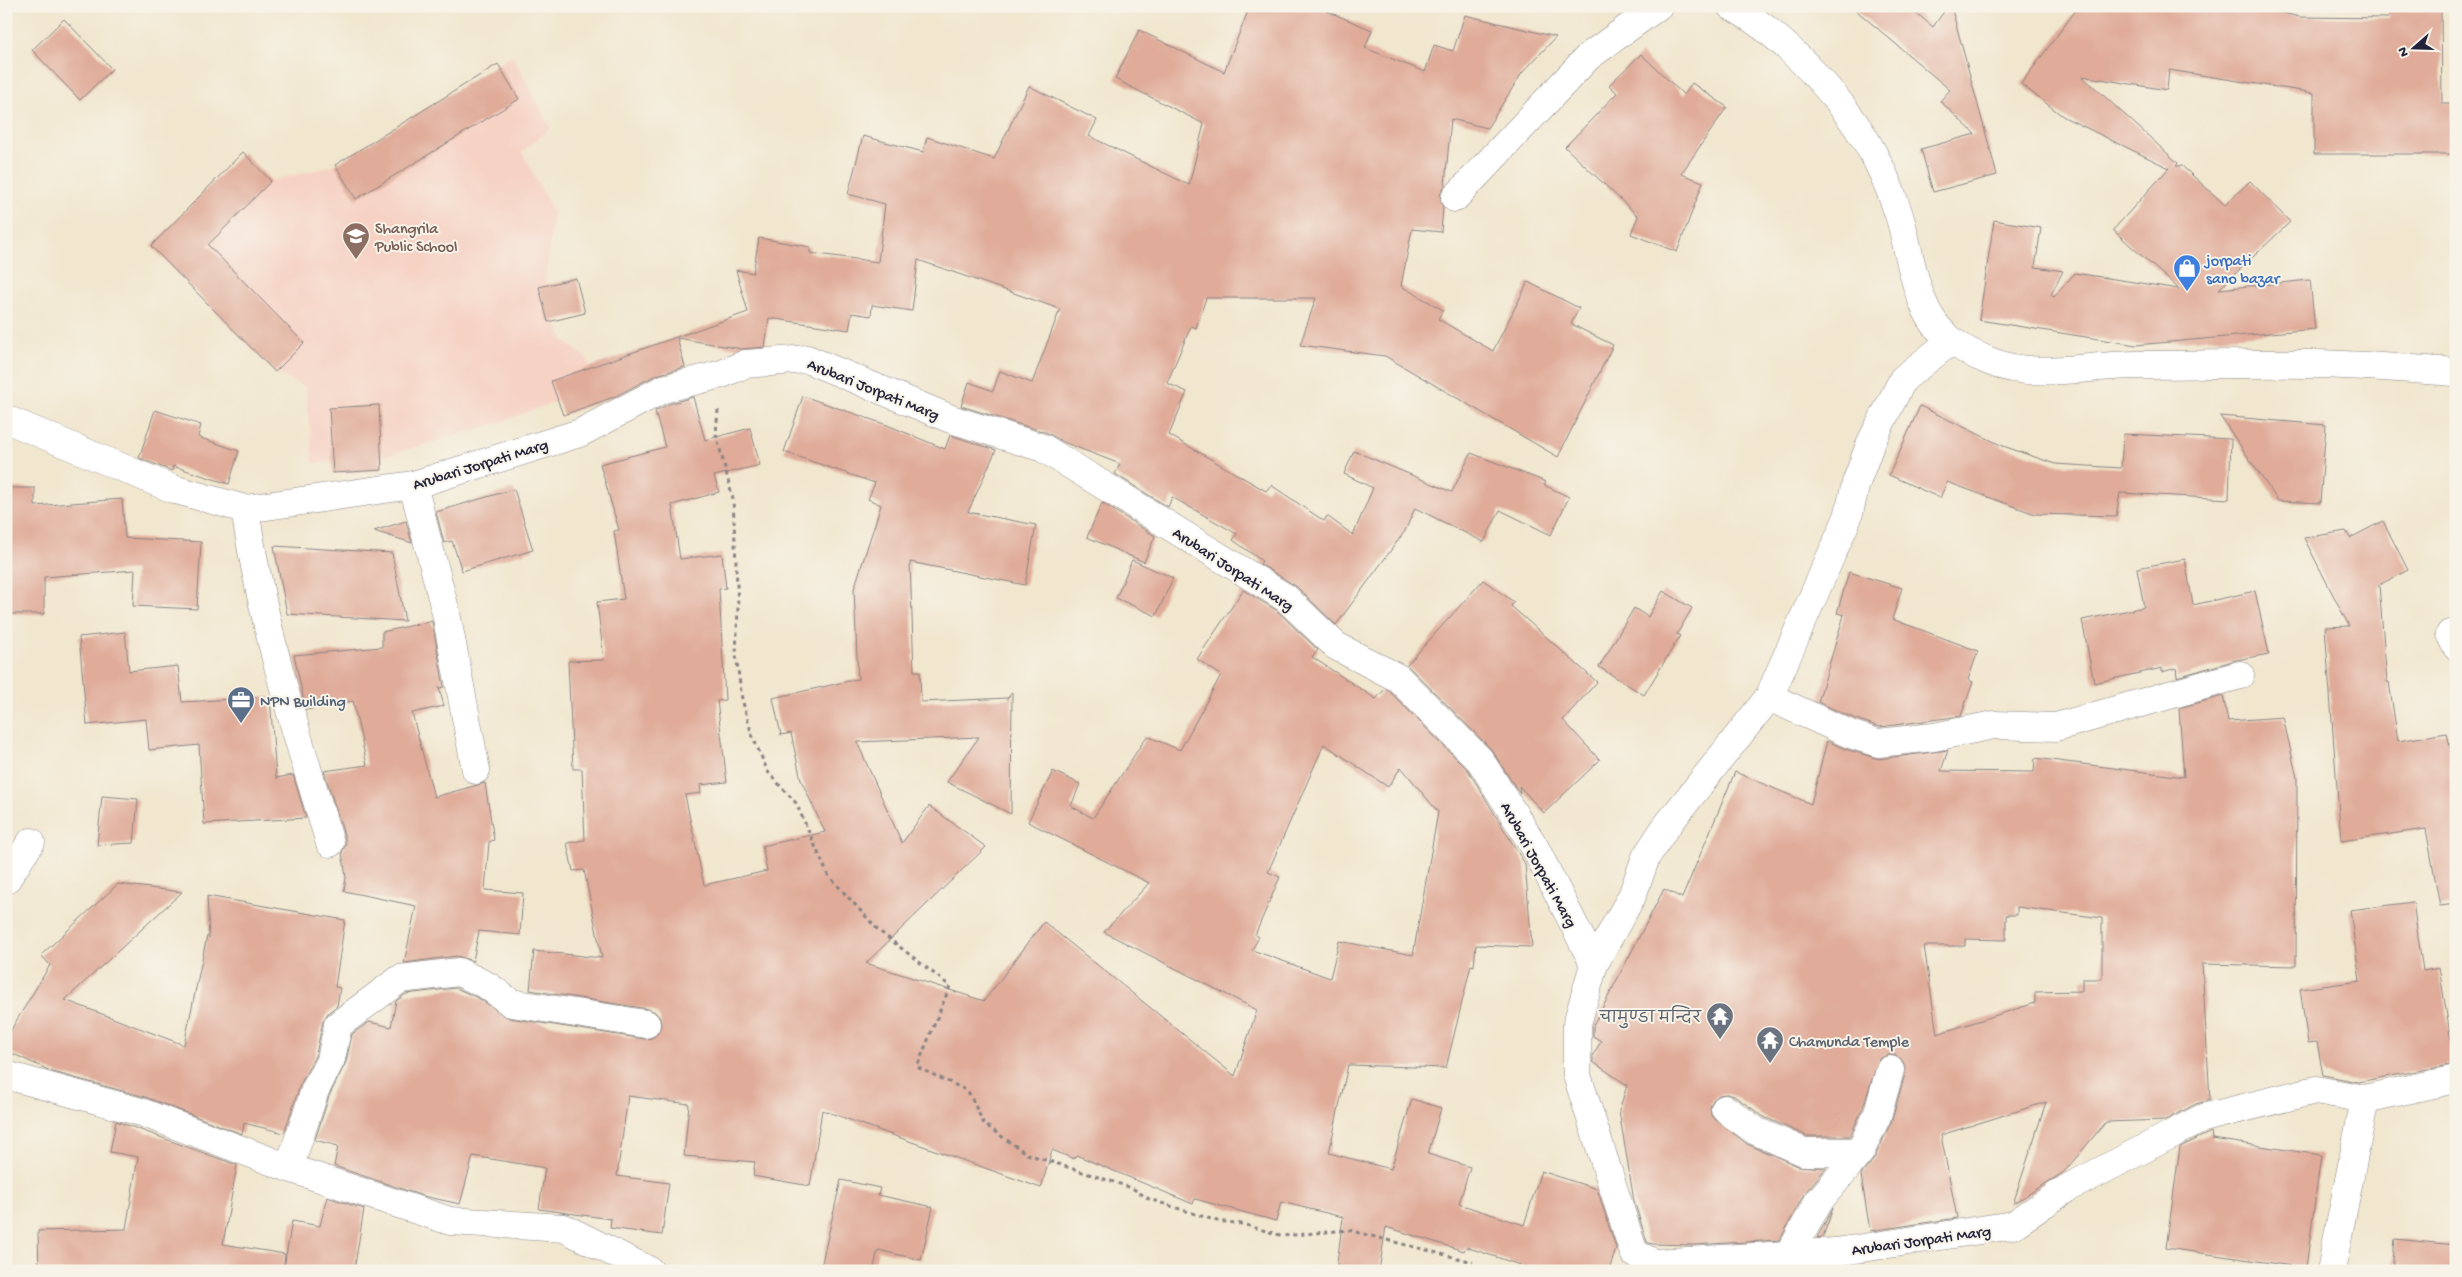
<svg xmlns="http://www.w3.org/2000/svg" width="2462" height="1277" viewBox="0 0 2462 1277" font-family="'Gochi Hand','Playpen Sans Deva',sans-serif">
  <rect width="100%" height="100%" fill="#f7f3e8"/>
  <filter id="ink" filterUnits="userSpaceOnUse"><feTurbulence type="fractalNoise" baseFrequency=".02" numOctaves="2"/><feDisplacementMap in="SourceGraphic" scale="10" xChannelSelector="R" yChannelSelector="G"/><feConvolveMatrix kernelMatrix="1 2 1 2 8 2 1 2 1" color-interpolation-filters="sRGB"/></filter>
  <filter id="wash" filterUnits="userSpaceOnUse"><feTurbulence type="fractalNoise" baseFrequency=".0096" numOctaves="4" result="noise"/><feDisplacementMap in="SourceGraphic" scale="20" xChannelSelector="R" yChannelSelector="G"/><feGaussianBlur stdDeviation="1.12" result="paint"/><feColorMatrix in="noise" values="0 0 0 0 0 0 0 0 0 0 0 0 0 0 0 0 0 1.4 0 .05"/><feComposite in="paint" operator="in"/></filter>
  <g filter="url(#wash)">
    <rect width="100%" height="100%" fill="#f1e6ce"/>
    <path fill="#f6d2c4" d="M 512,55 L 551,128 L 522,152 L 553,212 L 545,287 L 563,340 L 587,359 L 596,386 L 504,421 L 379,458 L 313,463 L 306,388 L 275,372 L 151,246 L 243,152 L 271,181 L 335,165 Z"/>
    <g id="blocks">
      <g fill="#e0ab99" fill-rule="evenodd">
        <path d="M 1250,6 L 1315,6 L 1372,30 L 1365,48 L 1425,72 L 1434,45 L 1453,51 L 1465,15 L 1556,37 L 1522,73 L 1487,128 L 1451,119 L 1445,185 L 1440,195 L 1443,208 L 1441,232 L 1412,229 L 1401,286 L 1443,310 L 1438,319 L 1493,351 L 1528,282 L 1579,308 L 1571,324 L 1613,345 L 1558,457 L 1385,356 L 1300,345 L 1316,298 L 1206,298 L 1196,328 L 1191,326 L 1167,383 L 1187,392 L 1169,435 L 1266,491 L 1271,485 L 1324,521 L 1327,516 L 1353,535 L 1373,488 L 1344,474 L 1354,451 L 1452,492 L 1471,453 L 1546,482 L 1544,485 L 1569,497 L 1551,535 L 1500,510 L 1484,542 L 1415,508 L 1405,531 L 1336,625 L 1297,587 L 1260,564 L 1262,561 L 1233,540 L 1237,534 L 1172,497 L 1168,507 L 1115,474 L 1120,464 L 1063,442 L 1048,433 L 961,406 L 969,382 L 993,391 L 1000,371 L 1032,383 L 1060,309 L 918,260 L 912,311 L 872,305 L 871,316 L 852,313 L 849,330 L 769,318 L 765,347 L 742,349 L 677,338 L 685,367 L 656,375 L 614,397 L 563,415 L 551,381 L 748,312 L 736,270 L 753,273 L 759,238 L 810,247 L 810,253 L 878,262 L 885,204 L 848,194 L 863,136 L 923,152 L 927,137 L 994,159 L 1029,86 L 1097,120 L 1089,136 L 1189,185 L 1204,124 L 1115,79 L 1139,30 L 1224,72 Z"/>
        <path d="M 1851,6 L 1908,6 L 1933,27 L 1948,6 L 1951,6 L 1997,175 L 1933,192 L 1921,149 L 1975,134 L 1940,101 L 1950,90 Z"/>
        <path d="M 2079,6 L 2253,6 L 2300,17 L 2389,18 L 2389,7 L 2441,6 L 2442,103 L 2452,103 L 2452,154 L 2314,154 L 2314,93 L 2169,70 L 2167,90 L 2082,76 L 2178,163 L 2176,166 L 2182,166 L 2225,205 L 2250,181 L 2290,222 L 2219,289 L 2310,280 L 2315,329 L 2136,345 L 1979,320 L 1994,220 L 2041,228 L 2035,267 L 2063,271 L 2051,295 L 2054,297 L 2075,273 L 2179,289 L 2113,230 L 2169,168 L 2064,117 L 2021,84 Z"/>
        <path d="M 64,19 L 112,69 L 80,100 L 32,50 Z"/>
        <path d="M 1641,54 L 1684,95 L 1692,83 L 1727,107 L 1681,174 L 1703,182 L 1677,252 L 1631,234 L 1638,216 L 1565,147 L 1617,93 L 1609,85 Z"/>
        <path d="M 498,64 L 519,99 L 356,199 L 335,165 Z"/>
        <path d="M 243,152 L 271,181 L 208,245 L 304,343 L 275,372 L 151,246 Z"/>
        <path d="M 576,278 L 585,313 L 548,322 L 539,287 Z"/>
        <path d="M 803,396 L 887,425 L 945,449 L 950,435 L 996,450 L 968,512 L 1036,525 L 1025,585 L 910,562 L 914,671 L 920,671 L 921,702 L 1008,698 L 1012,692 L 1011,814 L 947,782 L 979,737 L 857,742 L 902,843 L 929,806 L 986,847 L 866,963 L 984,1001 L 1044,922 L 1235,1076 L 1257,1010 L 1104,932 L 1149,883 L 1028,822 L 1053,771 L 1080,784 L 1071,806 L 1093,818 L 1147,736 L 1180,750 L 1221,675 L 1197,659 L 1243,590 L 1276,610 L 1318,650 L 1312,657 L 1376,699 L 1385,689 L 1389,691 L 1468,770 L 1525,864 L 1532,947 L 1476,945 L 1474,966 L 1471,965 L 1446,1068 L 1348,1065 L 1329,1153 L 1391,1169 L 1412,1099 L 1441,1108 L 1428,1154 L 1470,1167 L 1459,1204 L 1524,1225 L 1541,1171 L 1597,1189 L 1616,1248 L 1609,1271 L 1538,1271 L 1466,1247 L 1464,1251 L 1386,1227 L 1379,1271 L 1336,1271 L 1343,1217 L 1281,1202 L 1276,1221 L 1195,1199 L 1193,1204 L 1076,1155 L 1074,1159 L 1052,1150 L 1041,1188 L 822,1110 L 810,1186 L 753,1176 L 755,1162 L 684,1156 L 689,1104 L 628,1096 L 617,1176 L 669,1183 L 662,1235 L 610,1228 L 611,1219 L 539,1209 L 545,1168 L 473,1156 L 460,1204 L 423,1196 L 334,1166 L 338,1146 L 315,1140 L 329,1096 L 346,1062 L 352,1034 L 369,1022 L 391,1027 L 396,1001 L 406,994 L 456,988 L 480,999 L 509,1018 L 644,1039 L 652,1038 L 658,1033 L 661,1027 L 660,1018 L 655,1012 L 648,1009 L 530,990 L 534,951 L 602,958 L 584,870 L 573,871 L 567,843 L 585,840 L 582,769 L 573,769 L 568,661 L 604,660 L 597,602 L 624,599 L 614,531 L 619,530 L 600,464 L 665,447 L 655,411 L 669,404 L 693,397 L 705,440 L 750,428 L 760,465 L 714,476 L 719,492 L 672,505 L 680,559 L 722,554 L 726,588 L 719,589 L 725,700 L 717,701 L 727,782 L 700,785 L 701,793 L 685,795 L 704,885 L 767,871 L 762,846 L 825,832 L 801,780 L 791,733 L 781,735 L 773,698 L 858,679 L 854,589 L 881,505 L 868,499 L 875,483 L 784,452 ZM 1324,744 L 1388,787 L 1401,767 L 1438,812 L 1413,955 L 1339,941 L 1330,978 L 1252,950 L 1259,937 L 1255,935 L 1280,877 L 1268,872 Z"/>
        <path d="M 379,405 L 382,470 L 333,473 L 329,408 Z"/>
        <path d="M 1920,406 L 2003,446 L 2055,464 L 2121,468 L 2123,434 L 2231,439 L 2229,499 L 2120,493 L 2116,516 L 2035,514 L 1947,482 L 1940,498 L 1889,475 Z"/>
        <path d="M 155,410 L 201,425 L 198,437 L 239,451 L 229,484 L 173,466 L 172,471 L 139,458 Z"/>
        <path d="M 2220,416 L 2326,425 L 2320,503 L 2278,501 Z"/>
        <path d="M 6,488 L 35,488 L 35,506 L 122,499 L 125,538 L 201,542 L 197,609 L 133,606 L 135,570 L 44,577 L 44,614 L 6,614 Z"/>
        <path d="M 514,489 L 533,550 L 462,571 L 452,541 L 444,543 L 436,512 Z"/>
        <path d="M 1102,503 L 1155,536 L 1144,562 L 1087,537 Z"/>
        <path d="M 406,521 L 412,543 L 374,531 Z"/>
        <path d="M 2383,521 L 2408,570 L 2379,585 L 2387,682 L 2389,682 L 2398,741 L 2447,733 L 2456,775 L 2456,904 L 2440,906 L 2426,829 L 2341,841 L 2325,627 L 2349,626 L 2304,538 L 2346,531 L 2350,538 Z"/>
        <path d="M 274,546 L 392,553 L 405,621 L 287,614 Z"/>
        <path d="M 2185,559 L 2193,605 L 2255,591 L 2269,654 L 2236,660 L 2177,677 L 2176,668 L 2162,672 L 2162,668 L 2094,683 L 2082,620 L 2144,607 L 2137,568 Z"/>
        <path d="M 1132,560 L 1173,578 L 1156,616 L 1116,598 Z"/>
        <path d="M 1849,572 L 1902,588 L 1892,619 L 1978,651 L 1968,680 L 1973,682 L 1961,716 L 1880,727 L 1856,719 L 1818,702 L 1844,615 L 1837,613 Z"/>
        <path d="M 1483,580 L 1514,602 L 1511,606 L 1597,682 L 1563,720 L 1600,760 L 1544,813 L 1519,786 L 1520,794 L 1491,749 L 1407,665 Z"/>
        <path d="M 1663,591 L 1692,608 L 1677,634 L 1680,636 L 1644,695 L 1599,667 L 1634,608 L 1648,617 Z"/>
        <path d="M 432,621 L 444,687 L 439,688 L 444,706 L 412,713 L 434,797 L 485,783 L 494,840 L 489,842 L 485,890 L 523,893 L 520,935 L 479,931 L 473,961 L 457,956 L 404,963 L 416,906 L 344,891 L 346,877 L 342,852 L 345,846 L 345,838 L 324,771 L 367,765 L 353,701 L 306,710 L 294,655 L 382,647 L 382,632 Z"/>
        <path d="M 125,632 L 129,671 L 178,666 L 182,702 L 270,697 L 276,778 L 293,775 L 306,818 L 204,824 L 199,745 L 149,750 L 146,719 L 87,725 L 79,637 Z"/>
        <path d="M 2223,696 L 2228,721 L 2283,717 L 2297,778 L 2296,966 L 2202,964 L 2210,1100 L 2196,1104 L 2165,1120 L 2106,1122 L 2064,1172 L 2013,1204 L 2046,1102 L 1941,1135 L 1957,1218 L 1870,1231 L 1861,1175 L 1874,1159 L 1892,1120 L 1905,1074 L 1905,1066 L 1901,1059 L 1894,1055 L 1887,1055 L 1879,1059 L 1862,1110 L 1850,1136 L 1807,1136 L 1764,1117 L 1734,1096 L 1727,1094 L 1719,1095 L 1713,1100 L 1710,1107 L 1711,1116 L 1747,1144 L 1798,1166 L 1826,1168 L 1804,1194 L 1780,1240 L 1693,1245 L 1652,1244 L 1647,1242 L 1634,1201 L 1619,1111 L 1627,1085 L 1593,1062 L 1593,1055 L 1601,1041 L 1593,1036 L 1593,1026 L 1664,889 L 1682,898 L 1735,772 L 1811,804 L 1827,741 L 1845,749 L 1879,759 L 1948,750 L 1941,771 L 2034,772 L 2035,758 L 2184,777 L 2179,708 ZM 2017,907 L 2102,918 L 2102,979 L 2082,979 L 2082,991 L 2035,992 L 2035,1003 L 1937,1034 L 1924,946 L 1965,946 L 1965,939 L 2006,940 L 2006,915 L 2017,915 Z"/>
        <path d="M 102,796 L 138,799 L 134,843 L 97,845 Z"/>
        <path d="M 118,884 L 182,892 L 65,1000 L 184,1045 L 207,936 L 209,938 L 207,896 L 345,920 L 335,987 L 340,988 L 337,1006 L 329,1012 L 323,1021 L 316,1054 L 300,1085 L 284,1133 L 244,1123 L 242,1134 L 145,1097 L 53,1072 L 9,1052 L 6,1055 L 6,1038 L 50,965 L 41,955 Z"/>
        <path d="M 2413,902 L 2423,971 L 2439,968 L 2455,1064 L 2358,1082 L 2323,1075 L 2317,1042 L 2308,1043 L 2300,989 L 2360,981 L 2350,910 Z"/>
        <path d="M 116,1121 L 237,1165 L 223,1244 L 285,1254 L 284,1267 L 292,1221 L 320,1226 L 327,1197 L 364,1209 L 354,1271 L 39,1271 L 38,1231 L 126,1229 L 138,1157 L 110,1152 Z"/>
        <path d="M 2211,1132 L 2212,1139 L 2321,1155 L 2306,1268 L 2166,1248 L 2180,1147 Z"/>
        <path d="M 841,1180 L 880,1188 L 878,1195 L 933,1207 L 921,1260 L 878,1250 L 873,1271 L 820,1271 Z"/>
        <path d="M 1833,1208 L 1823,1237 L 1817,1238 L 1831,1211 Z"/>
        <path d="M 2395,1239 L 2456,1245 L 2456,1271 L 2392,1271 Z"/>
      </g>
    </g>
  </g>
  <g filter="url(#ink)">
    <use href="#blocks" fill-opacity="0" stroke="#8a8484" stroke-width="1"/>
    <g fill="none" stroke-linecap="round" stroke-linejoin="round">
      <g stroke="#8a8484" stroke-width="29">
        <g id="minor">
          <path d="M 1455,198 L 1588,57 L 1658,6"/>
          <path d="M 6,419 L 173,489 L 245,509 L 413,485 L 580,433 L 663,389 L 722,374 L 745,364 L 807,359 L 951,419 L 1043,448 L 1286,598 L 1336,646 L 1398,678 L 1480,760 L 1534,846 L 1594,964 L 1577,1024 L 1577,1075 L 1634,1253 L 1654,1263 L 1836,1252 L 2013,1225 L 2066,1189 L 2203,1118 L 2316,1090 L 2365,1099 L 2456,1079"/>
          <path d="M 413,485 L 446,613 L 476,770"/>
          <path d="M 245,509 C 262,623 296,734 330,843"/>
          <path d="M 2450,634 L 2456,646"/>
          <path d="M 1769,697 L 1850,734 L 1878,743 L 1934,737 L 1994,725 L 2056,727 L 2240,675"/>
          <path d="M 6,880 L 31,842"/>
          <path d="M 1594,964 L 1632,896 L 1646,857 L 1665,828 L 1769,697 L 1848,517 L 1856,483 L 1871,442 L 1903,379 L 1951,341"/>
          <path d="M 6,1075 L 141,1112 L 289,1168 L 450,1221 L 564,1228 L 650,1271"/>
          <path d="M 1725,1109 L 1756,1131 L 1804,1152 L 1860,1152"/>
          <path d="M 289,1168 L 315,1090 L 331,1059 L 338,1025 L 400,979 L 459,972 L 488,986 L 511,1003 L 646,1024"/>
          <path d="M 1790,1254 L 1818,1202 L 1860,1152 L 1877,1116 L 1890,1070"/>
          <path d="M 2331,1271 L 2365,1099"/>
        </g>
      </g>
      <g stroke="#8a8484" stroke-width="29">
        <path id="major" d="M 1731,6 C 1785,35 1849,105 1876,159 C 1885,176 1893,197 1899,215 C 1912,256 1914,314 1952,341 C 1962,349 1977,356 1989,361 C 2032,380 2090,365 2136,365 C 2196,365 2257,363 2317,364 C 2363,365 2410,369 2456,372"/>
      </g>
      <path stroke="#8a8484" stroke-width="3" stroke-dasharray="4 4" stroke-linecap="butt" d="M 718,410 L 716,434 L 733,499 L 738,607 L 736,655 L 742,699 L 752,735 L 768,772 L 796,803 L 828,875 L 878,930 L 950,986 L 917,1067 L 968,1091 L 984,1124 L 1027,1154 L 1132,1188 L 1149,1199 L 1217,1221 L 1242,1224 L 1283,1236 L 1348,1230 L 1473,1262"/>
      <use href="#minor" stroke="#fff" stroke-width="28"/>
      <use href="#major" stroke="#fff" stroke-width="28"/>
    </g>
  </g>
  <defs>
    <g id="school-pin" transform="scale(1.4375)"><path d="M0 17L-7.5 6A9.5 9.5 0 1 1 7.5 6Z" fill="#8d6e63" stroke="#f7f3e8"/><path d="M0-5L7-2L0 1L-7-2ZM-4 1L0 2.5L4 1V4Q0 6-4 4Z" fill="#fff"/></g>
    <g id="shop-pin" transform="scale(1.4375)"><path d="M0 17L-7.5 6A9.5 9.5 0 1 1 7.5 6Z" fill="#3f7fe0" stroke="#f7f3e8"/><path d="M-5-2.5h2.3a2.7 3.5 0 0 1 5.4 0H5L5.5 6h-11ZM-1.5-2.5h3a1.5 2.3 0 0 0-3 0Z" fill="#fff"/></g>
    <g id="office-pin" transform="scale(1.4375)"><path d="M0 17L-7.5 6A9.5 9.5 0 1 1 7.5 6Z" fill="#5c6f8a" stroke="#f7f3e8"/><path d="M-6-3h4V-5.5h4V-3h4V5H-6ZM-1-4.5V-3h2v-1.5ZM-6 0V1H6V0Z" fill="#fff"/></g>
    <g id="temple-pin" transform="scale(1.4375)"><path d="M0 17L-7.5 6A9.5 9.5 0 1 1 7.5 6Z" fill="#6b7280" stroke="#f7f3e8"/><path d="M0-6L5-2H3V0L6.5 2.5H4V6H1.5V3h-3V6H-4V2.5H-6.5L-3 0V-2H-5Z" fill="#fff"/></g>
  </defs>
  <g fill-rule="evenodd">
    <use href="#school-pin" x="356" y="236"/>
    <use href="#shop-pin" x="2187" y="268"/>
    <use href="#office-pin" x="241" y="700"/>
    <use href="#temple-pin" x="1720" y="1016"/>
    <use href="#temple-pin" x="1770" y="1040"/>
  </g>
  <g text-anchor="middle" stroke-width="4" stroke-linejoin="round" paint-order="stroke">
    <g font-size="16" fill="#785e54" stroke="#f7f3e8" text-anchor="start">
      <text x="375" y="233">Shangrila<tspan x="375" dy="18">Public School</tspan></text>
    </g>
    <g font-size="16" fill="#366cbe" stroke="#f7f3e8" text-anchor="start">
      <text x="2206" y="265">jorpati<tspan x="2206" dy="18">sano bazar</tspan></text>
    </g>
    <g font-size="16" fill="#22223b" stroke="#f7f3e8">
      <text transform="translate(874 388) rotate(22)" y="6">Arubari Jorpati Marg</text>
      <text transform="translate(480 463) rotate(-17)" y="6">Arubari Jorpati Marg</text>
      <text transform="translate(1234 568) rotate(33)" y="6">Arubari Jorpati Marg</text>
      <text transform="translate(1540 864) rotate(61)" y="6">Arubari Jorpati Marg</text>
      <text transform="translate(1921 1239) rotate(-8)" y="6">Arubari Jorpati Marg</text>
    </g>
    <g font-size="16" fill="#4e5e75" stroke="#f7f3e8" text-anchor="start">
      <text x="260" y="706">NPN Building</text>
    </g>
    <g font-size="16" fill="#5b616d" stroke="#f7f3e8" text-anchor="end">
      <text x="1701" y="1022">चामुण्डा मन्दिर</text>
      <text x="1789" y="1046" text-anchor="start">Chamunda Temple</text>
    </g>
  </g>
  <rect width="2462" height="1277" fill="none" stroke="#f7f3e8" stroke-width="25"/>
  <g transform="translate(2414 48) rotate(250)" stroke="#f7f3e8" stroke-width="4" paint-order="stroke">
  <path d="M0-4L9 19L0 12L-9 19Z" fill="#22223b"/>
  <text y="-8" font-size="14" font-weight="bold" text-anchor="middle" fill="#22223b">N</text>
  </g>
</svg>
